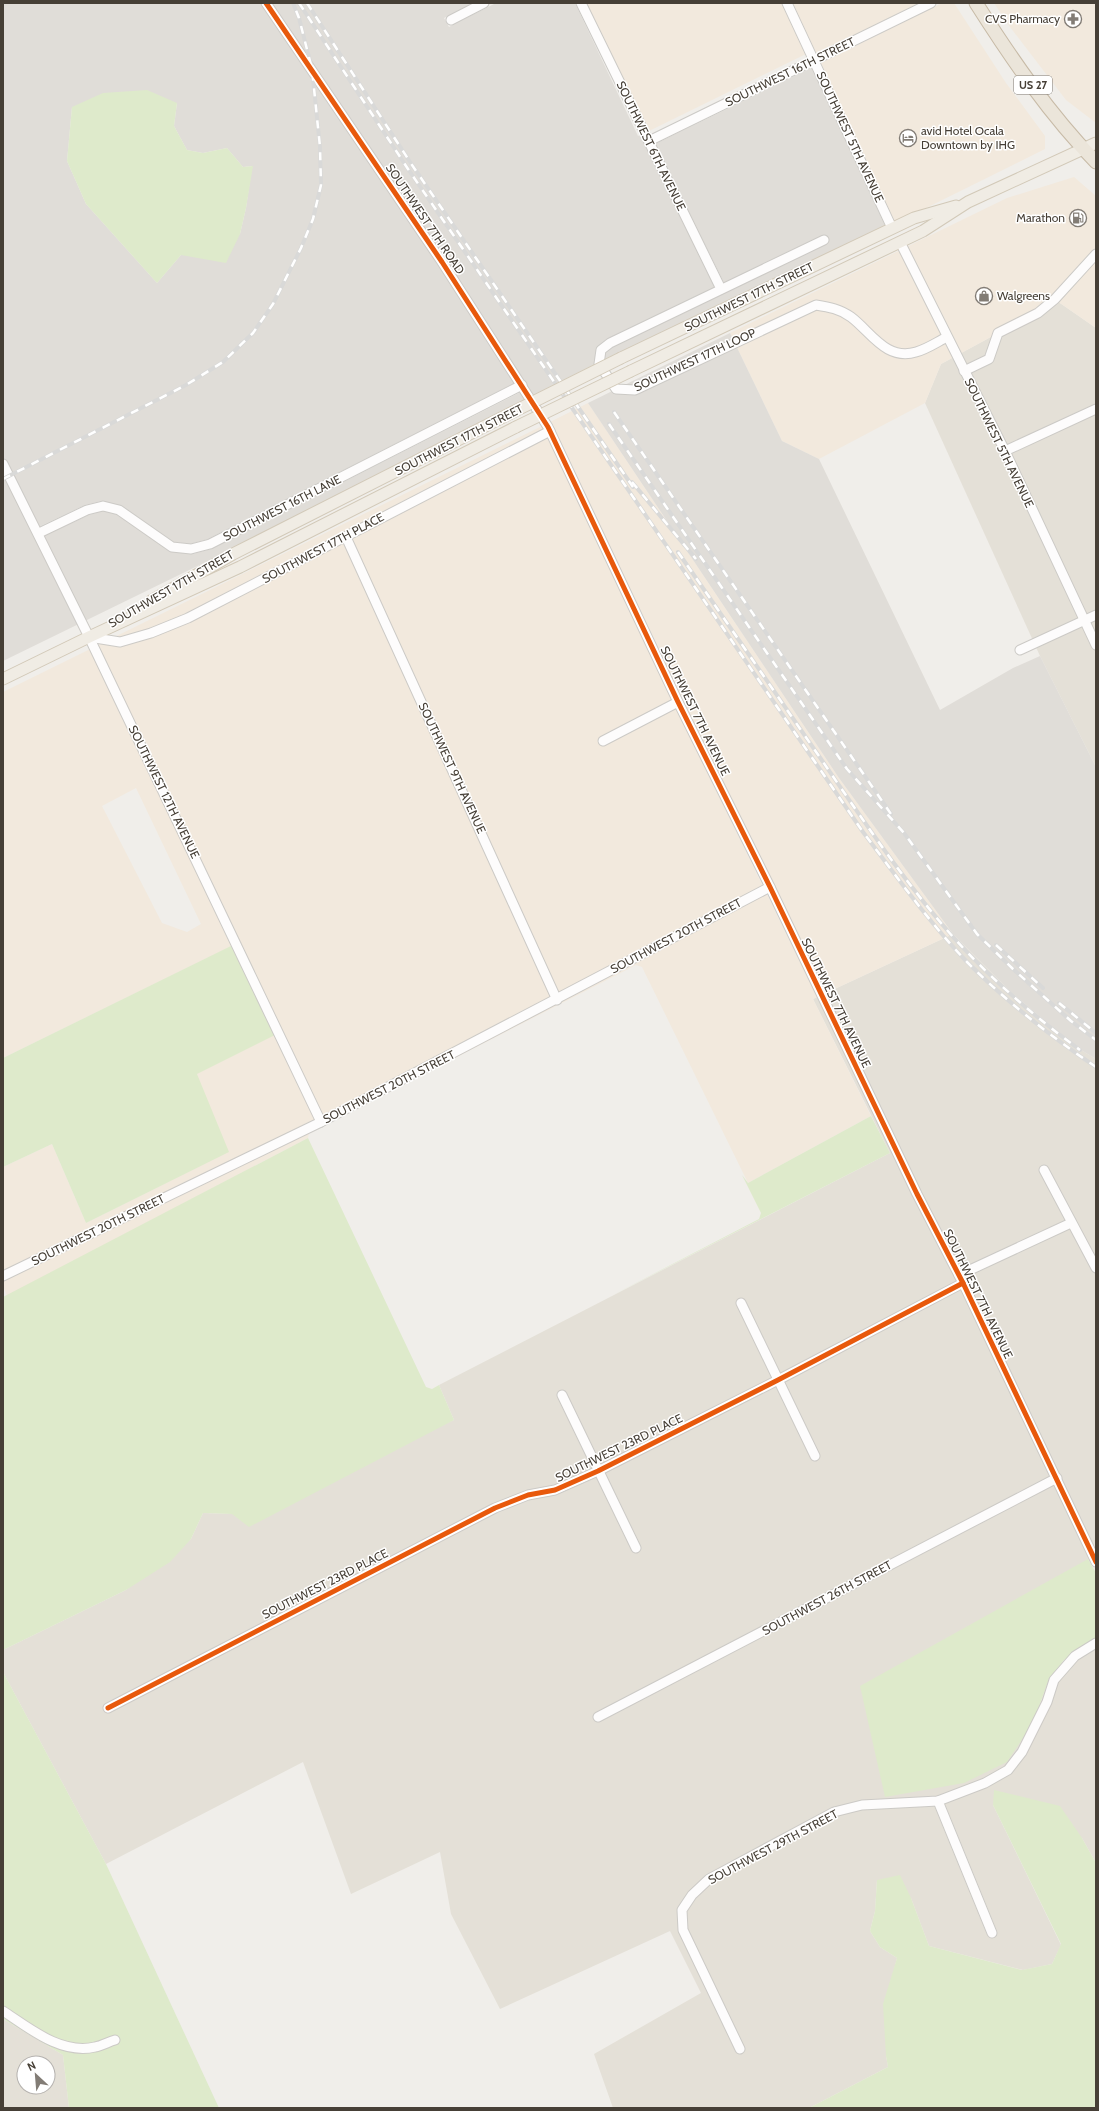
<svg xmlns="http://www.w3.org/2000/svg" width="1099" height="2111" viewBox="0 0 1099 2111" font-family="Cabin,sans-serif">
  <rect width="100%" height="100%" fill="#f0eeea"/>
  <g fill="#e4e0d7" fill-rule="evenodd">
    <path d="M 1057,301 L 1096,328 L 1096,767 L 1040,656 L 925,403 L 941,364 Z"/>
    <path d="M 953,934 L 1011,992 L 1076,1047 L 1096,1059 L 1096,1551 L 967,1281 L 921,1192 L 826,993 Z"/>
    <path d="M 817,997 L 913,1196 L 959,1285 L 1096,1572 L 1088,1559 L 1033,1723 L 1049,1679 L 1064,1660 L 1096,1638 L 1096,1863 L 1082,1838 L 993,1805 L 1061,1945 L 1052,1964 L 1023,1970 L 929,1946 L 911,1898 L 877,1880 L 875,1911 L 870,1931 L 880,1947 L 897,1958 L 892,1978 L 886,2030 L 886,2056 L 888,2067 L 809,2108 L 613,2108 L 594,2054 L 701,1993 L 670,1931 L 500,2009 L 451,1914 L 440,1852 L 351,1894 L 303,1762 L 106,1864 L 3,1672 L 3,1650 L 126,1590 L 191,1539 L 203,1513 L 232,1514 L 454,1420 L 439,1385 L 890,1153 L 813,999 Z"/>
    <path d="M 3,2019 L 63,2055 L 69,2108 L 3,2108 ZM 24,2063 L 48,2063 L 48,2087 L 24,2087 Z"/>
  </g>
  <g fill="#f2e9dd" fill-rule="evenodd">
    <path d="M 586,3 L 782,3 L 806,54 L 649,131 Z"/>
    <path d="M 792,3 L 919,3 L 816,54 Z"/>
    <path d="M 942,3 L 954,3 L 1006,83 L 1045,136 L 1045,149 L 922,210 L 894,222 L 821,63 Z"/>
    <path d="M 994,3 L 1096,3 L 1096,123 L 1066,100 L 1010,27 Z"/>
    <path d="M 1074,177 L 1096,196 L 1096,328 L 1057,301 L 941,364 L 925,403 L 819,459 L 782,441 L 730,333 L 1007,198 Z"/>
    <path d="M 588,403 L 839,778 L 953,934 L 826,993 L 683,700 L 550,422 Z"/>
    <path d="M 542,426 L 674,704 L 817,997 L 813,999 L 871,1116 L 748,1183 L 642,967 L 636,965 L 309,1133 L 308,1138 L 7,1296 L 3,1286 L 3,1167 L 52,1144 L 86,1223 L 228,1152 L 196,1074 L 234,945 L 3,1058 L 3,692 ZM 136,788 L 201,924 L 187,932 L 162,923 L 102,806 Z"/>
  </g>
  <g fill="#e0ddd8" fill-rule="evenodd">
    <path d="M 3,3 L 260,3 L 438,265 L 515,383 L 208,539 L 190,544 L 173,542 L 122,506 L 101,501 L 85,505 L 32,530 L 37,539 L 89,515 L 103,511 L 118,515 L 172,552 L 193,554 L 211,549 L 521,392 L 526,400 L 222,554 L 3,661 ZM 177,103 L 174,126 L 187,150 L 203,153 L 227,148 L 243,167 L 252,166 L 246,208 L 240,234 L 181,255 L 157,283 L 86,204 L 67,161 L 72,107 Z"/>
    <path d="M 272,3 L 473,3 L 444,18 L 449,27 L 496,3 L 575,3 L 638,136 L 640,135 L 720,296 L 728,291 L 655,144 L 813,67 L 886,226 L 623,351 L 534,396 L 446,259 Z"/>
    <path d="M 730,333 L 782,441 L 819,459 L 940,710 L 1013,668 L 1040,656 L 1096,767 L 1096,1059 L 1076,1047 L 1011,992 L 953,934 L 839,778 L 588,403 Z"/>
  </g>
  <g fill="#deeacb">
    <path d="M 147,90 L 177,103 L 174,126 L 187,150 L 203,153 L 227,148 L 243,167 L 253,166 L 246,208 L 240,234 L 226,263 L 181,255 L 157,283 L 86,204 L 67,161 L 72,107 L 103,93 Z"/>
    <path d="M 235,944 L 275,1035 L 197,1074 L 229,1152 L 86,1223 L 52,1144 L 3,1167 L 3,1058 Z"/>
    <path d="M 871,1116 L 890,1153 L 611,1296 L 759,1219 L 761,1213 L 742,1175 L 748,1183 Z"/>
    <path d="M 308,1138 L 426,1387 L 432,1389 L 439,1385 L 454,1420 L 249,1527 L 232,1514 L 203,1513 L 191,1539 L 170,1562 L 126,1590 L 3,1650 L 3,1297 Z"/>
    <path d="M 1088,1559 L 1096,1573 L 1096,1638 L 1064,1660 L 1049,1679 L 1033,1723 L 1007,1762 L 964,1783 L 885,1797 L 860,1686 Z"/>
    <path d="M 3,1672 L 106,1864 L 219,2108 L 69,2108 L 63,2055 L 3,2019 Z"/>
    <path d="M 994,1790 L 1060,1806 L 1082,1838 L 1096,1863 L 1096,2108 L 809,2108 L 888,2067 L 886,2056 L 883,2004 L 897,1958 L 880,1947 L 870,1931 L 875,1911 L 877,1880 L 900,1875 L 911,1898 L 929,1946 L 1022,1970 L 1052,1964 L 1061,1944 L 993,1805 Z"/>
  </g>
  <g fill="none" stroke-linecap="round" stroke-linejoin="round">
    <g stroke="#cccac6" stroke-width="11">
      <g id="minor">
        <path d="M 266,3 L 442,262 L 548,427 L 678,702 L 770,887 L 917,1194 L 963,1283 L 1096,1562"/>
        <path d="M 581,3 L 721,289"/>
        <path d="M 787,3 L 892,228"/>
        <path d="M 451,20 L 484,3"/>
        <path d="M 649,141 L 931,3"/>
        <path d="M 824,240 L 610,343 L 601,350 L 599,364 L 616,389 L 635,390 L 816,305 C 829,307 840,309 851,317 C 871,332 886,361 916,352 C 927,349 937,342 947,337"/>
        <path d="M 900,242 L 1005,451 L 1096,645"/>
        <path d="M 964,371 L 989,359 L 998,333 L 1038,313 L 1055,299 L 1096,254"/>
        <path d="M 1005,451 L 1096,409"/>
        <path d="M 3,464 L 89,637 L 321,1122"/>
        <path d="M 39,533 L 87,510 L 103,506 L 119,510 L 172,547 L 191,549 L 210,544 L 522,385"/>
        <path d="M 346,537 L 557,1000"/>
        <path d="M 89,637 L 120,642 L 151,633 L 188,618 L 550,431"/>
        <path d="M 1020,650 L 1096,615"/>
        <path d="M 603,741 L 678,702"/>
        <path d="M 1044,1170 L 1096,1268"/>
        <path d="M 959,1275 L 1071,1223"/>
        <path d="M 3,1276 L 321,1122 L 770,887"/>
        <path d="M 741,1303 L 815,1456"/>
        <path d="M 562,1395 L 636,1548"/>
        <path d="M 108,1708 L 495,1508 L 528,1495 L 555,1490 L 598,1471 L 778,1380 L 963,1283"/>
        <path d="M 598,1717 L 1057,1478"/>
        <path d="M 938,1801 L 992,1933"/>
        <path d="M 3,2011 C 29,2028 61,2055 95,2047 C 102,2046 108,2042 115,2040"/>
        <path d="M 740,2049 L 683,1930 L 682,1910 L 692,1895 L 709,1879 L 834,1812 L 862,1805 L 938,1801 L 985,1783 L 1008,1770 L 1022,1752 L 1047,1702 L 1054,1680 L 1075,1656 L 1096,1643"/>
      </g>
    </g>
    <g stroke="#d2c9b8" stroke-width="13">
      <g id="major">
        <path d="M 621,358 L 914,218 L 956,206"/>
        <path d="M 631,371 L 923,231 L 968,202 L 1096,143"/>
        <path d="M 151,601 L 233,554 L 509,414"/>
        <path d="M 3,679 L 89,637 L 240,567 L 516,427"/>
      </g>
    </g>
    <g stroke="#c7baa6" stroke-width="15">
      <path id="highway" d="M 976,3 C 1011,58 1050,115 1096,162"/>
    </g>
    <use href="#minor" stroke="#fdfcfc" stroke-width="9"/>
    <use href="#major" stroke="#f0ece4" stroke-width="11"/>
    <use href="#highway" stroke="#ebe5da" stroke-width="13"/>
    <g stroke="#d9d9d8" stroke-width="4">
      <g id="rail">
        <path d="M 299,3 L 408,169 L 863,832 C 896,876 929,922 967,962 C 1007,1002 1050,1036 1096,1067"/>
        <path d="M 307,3 L 412,165 L 633,487"/>
        <path d="M 614,412 L 891,814"/>
        <path d="M 609,424 L 847,769 L 904,833 L 977,934 L 1013,969 L 1071,1021 L 1096,1040"/>
        <path d="M 3,479 L 186,385 L 223,362 L 253,333 L 273,304 L 301,248 L 313,219 L 321,185 L 320,147 L 312,69 L 299,18 L 293,3"/>
        <path d="M 632,482 L 696,559"/>
        <path d="M 678,552 C 726,621 773,690 821,759 C 863,820 905,883 954,938 C 992,980 1035,1017 1080,1050"/>
        <path d="M 996,945 L 1043,988"/>
        <path d="M 1059,1003 L 1096,1033"/>
      </g>
    </g>
    <use href="#rail" stroke="#fff" stroke-width="2.5" stroke-dasharray="8" stroke-linecap="butt"/>
    <g stroke="#d2c9b8" stroke-width="13" stroke-linecap="butt">
      <g id="major-bridge">
        <path d="M 509,414 L 621,358"/>
        <path d="M 516,427 L 631,371"/>
      </g>
    </g>
    <use href="#major-bridge" stroke="#f0ece4" stroke-width="11"/>
    <g stroke="#fff" stroke-width="8">
      <g id="cycleway">
        <path d="M 266,3 L 442,262 L 548,427 L 678,702 L 770,887 L 917,1194 L 963,1283 L 1096,1562"/>
        <path d="M 108,1708 L 495,1508 L 528,1495 L 555,1490 L 598,1471 L 778,1380 L 963,1283"/>
      </g>
    </g>
    <use href="#cycleway" stroke="#e8590c" stroke-width="5"/>
  </g>
  <defs>
    <g id="pharmacy-ring" transform="scale(0.9)"><circle r="9.5" fill="#fff" stroke="#827c75" stroke-width="1.5"/><path d="M-2-6h4v4h4v4h-4v4h-4v-4h-4v-4h4Z" fill="#827c75"/></g>
    <g id="hotel-ring" transform="scale(0.9)"><circle r="9.5" fill="#fff" stroke="#827c75" stroke-width="1.5"/><path d="M-6-4.5h1.5V1H6V5H4.5V3h-9V5H-6ZM-4 0a1.8 1.8 0 1 1 3.6 0ZM.5 0V-2.5h3Q6-2.5 6 0Z" fill="#827c75"/></g>
    <g id="fuel-ring" transform="scale(0.9)"><circle r="9.5" fill="#fff" stroke="#827c75" stroke-width="1.5"/><path d="M-5.5-6h7V0h2V4h1.3V-2.5L3-4.5l.8-.8L6-3V5H2.5V1h-1V6h-7ZM-4.2-4.7v3.2H.2V-4.7Z" fill="#827c75"/></g>
    <g id="shop-ring" transform="scale(0.9)"><circle r="9.5" fill="#fff" stroke="#827c75" stroke-width="1.5"/><path d="M-5-2.5h2.3a2.7 3.5 0 0 1 5.4 0H5L5.5 6h-11ZM-1.5-2.5h3a1.5 2.3 0 0 0-3 0Z" fill="#827c75"/></g>
  </defs>
  <g fill-rule="evenodd">
    <use href="#pharmacy-ring" x="1073" y="19"/>
    <use href="#hotel-ring" x="908" y="138"/>
    <use href="#fuel-ring" x="1078" y="218"/>
    <use href="#shop-ring" x="984" y="296"/>
  </g>
  <g text-anchor="middle" stroke-width="3" stroke-linejoin="round" paint-order="stroke">
    <rect fill="#fff" stroke="#7e7972" stroke-width="1" x="1014" y="76" width="38" height="18" rx="3"/>
    <g font-size="11" font-weight="bold" fill="#463f36">
      <text x="1033" y="89">US 27</text>
    </g>
    <g font-size="12" fill="#463f36" stroke="#fff" text-anchor="end">
      <text x="1060" y="23">CVS Pharmacy</text>
      <text x="921" y="135" text-anchor="start">avid Hotel Ocala<tspan x="921" dy="14">Downtown by IHG</tspan></text>
      <text x="1065" y="222">Marathon</text>
      <text x="997" y="300" text-anchor="start">Walgreens</text>
    </g>
    <g font-size="12" fill="#463f36" stroke="#fff">
      <text transform="translate(790 72) rotate(-26)" y="4">SOUTHWEST 16TH STREET</text>
      <text transform="translate(850 137) rotate(65)" y="4">SOUTHWEST 5TH AVENUE</text>
      <text transform="translate(651 146) rotate(64)" y="4">SOUTHWEST 6TH AVENUE</text>
      <text transform="translate(425 219) rotate(56)" y="4">SOUTHWEST 7TH ROAD</text>
      <text transform="translate(749 297) rotate(-26)" y="4">SOUTHWEST 17TH STREET</text>
      <text transform="translate(695 360) rotate(-25)" y="4">SOUTHWEST 17TH LOOP</text>
      <text transform="translate(459 440) rotate(-27)" y="4">SOUTHWEST 17TH STREET</text>
      <text transform="translate(999 443) rotate(64)" y="4">SOUTHWEST 5TH AVENUE</text>
      <text transform="translate(282 508) rotate(-27)" y="4">SOUTHWEST 16TH LANE</text>
      <text transform="translate(323 548) rotate(-28)" y="4">SOUTHWEST 17TH PLACE</text>
      <text transform="translate(171 589) rotate(-30)" y="4">SOUTHWEST 17TH STREET</text>
      <text transform="translate(695 711) rotate(64)" y="4">SOUTHWEST 7TH AVENUE</text>
      <text transform="translate(452 768) rotate(65)" y="4">SOUTHWEST 9TH AVENUE</text>
      <text transform="translate(164 792) rotate(64)" y="4">SOUTHWEST 12TH AVENUE</text>
      <text transform="translate(676 936) rotate(-28)" y="4">SOUTHWEST 20TH STREET</text>
      <text transform="translate(836 1003) rotate(64)" y="4">SOUTHWEST 7TH AVENUE</text>
      <text transform="translate(389 1087) rotate(-27)" y="4">SOUTHWEST 20TH STREET</text>
      <text transform="translate(98 1230) rotate(-26)" y="4">SOUTHWEST 20TH STREET</text>
      <text transform="translate(978 1294) rotate(64)" y="4">SOUTHWEST 7TH AVENUE</text>
      <text transform="translate(619 1448) rotate(-26)" y="4">SOUTHWEST 23RD PLACE</text>
      <text transform="translate(325 1584) rotate(-27)" y="4">SOUTHWEST 23RD PLACE</text>
      <text transform="translate(827 1598) rotate(-28)" y="4">SOUTHWEST 26TH STREET</text>
      <text transform="translate(773 1847) rotate(-28)" y="4">SOUTHWEST 29TH STREET</text>
    </g>
  </g>
  <rect width="1099" height="2111" fill="none" stroke="#463f36" stroke-width="8"/>
  <g transform="translate(36 2075) rotate(334)"><circle r="19" fill="#ffffff" stroke="#b5b2af"/>
  <path d="M0-3L7 15L0 10L-7 15Z" fill="#827c75"/>
  <text y="-6" font-size="11" font-weight="bold" text-anchor="middle" fill="#463f36">N</text>
  </g>
</svg>
